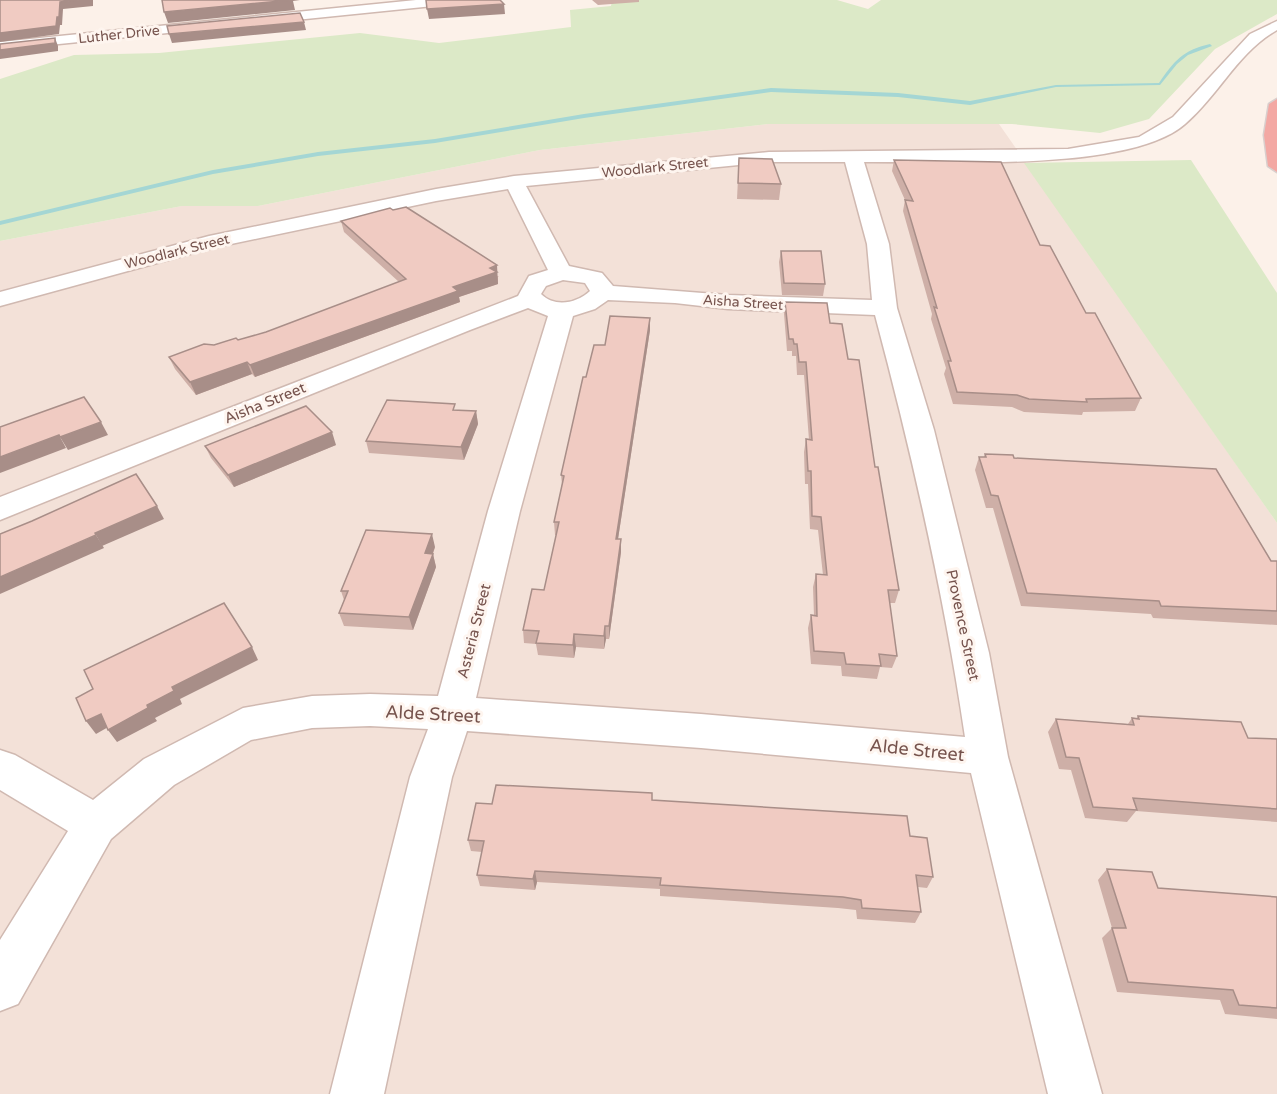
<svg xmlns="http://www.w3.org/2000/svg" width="1277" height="1094" viewBox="0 0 1277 1094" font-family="'Varela Round',sans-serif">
  <rect width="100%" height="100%" fill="#fcf1e9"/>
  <path fill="#f3e1d8" d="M 768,124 L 999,124 L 1277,523 L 1277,1094 L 0,1094 L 0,241 L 182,206 L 258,206 L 540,150 Z"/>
  <g fill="#dce9c7">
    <path d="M 612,0 L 837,0 L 868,9 L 881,0 L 1277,0 L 1277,14 L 1215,49 L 1149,119 L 1100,133 L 1012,124 L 768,124 L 540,150 L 258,206 L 182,206 L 0,241 L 0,79 L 74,55 L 159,53 L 360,33 L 439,43 L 571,27 L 570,10 L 611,6 Z"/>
    <path d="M 1191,160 L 1277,293 L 1277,523 L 1024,163 Z"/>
  </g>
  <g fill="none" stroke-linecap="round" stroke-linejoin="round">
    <path fill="#a4d6d4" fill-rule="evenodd" d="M 1210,44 L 1212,46 L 1188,55 L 1177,64 L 1160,85 L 1056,87 L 970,105 L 898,97 L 771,92 L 584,118 L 435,143 L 318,156 L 213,174 L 0,225 L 0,221 L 213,170 L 318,152 L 435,139 L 584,114 L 771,88 L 898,93 L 970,101 L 1056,85 L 1159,83 C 1174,61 1183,50 1210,44 Z"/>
    <g stroke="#d0b9b1" stroke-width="3">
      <g id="street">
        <path d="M 416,0 L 459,0 L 453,4 L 0,50 L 0,42 Z"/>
        <path d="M 1277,21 L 1277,30 C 1237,53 1219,95 1185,124 C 1129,173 940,161 864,162 L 889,244 L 897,308 L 934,430 L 989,653 L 1008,757 L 1102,1094 L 1048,1094 L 971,773 L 701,748 L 467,731 L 452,777 L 384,1094 L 330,1094 L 410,777 L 428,729 L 370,726 L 312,728 L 251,740 L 174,785 L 111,839 L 18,1004 L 0,1011 L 0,940 L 68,831 L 0,790 L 0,750 L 15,755 L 93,800 L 144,759 L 243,708 L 312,696 L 370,694 L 438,696 L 488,511 L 548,316 L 528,308 L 470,330 L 0,520 L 0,497 L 518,296 L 529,276 L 548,270 L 508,189 L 436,201 L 212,248 L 0,306 L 0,292 L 209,236 L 436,189 L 514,176 L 769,152 L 1068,149 L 1139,137 L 1173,117 L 1250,34 ZM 769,162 L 845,162 L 867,244 L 872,300 L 728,295 L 613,286 L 602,273 L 569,266 L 526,186 ZM 563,280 L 585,283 L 590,291 C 577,303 555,308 541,294 L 546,286 ZM 608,300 L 675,303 L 728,309 L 875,315 C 912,454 944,594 965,737 L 701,714 L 476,698 L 520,511 L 573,316 L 595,309 Z"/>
      </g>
    </g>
    <g stroke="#d9cfcd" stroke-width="3">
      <path id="highway" d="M 1277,99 L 1277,172 L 1268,166 L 1264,135 L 1269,104 Z"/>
    </g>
    <use href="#street" fill="#fff" fill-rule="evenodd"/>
    <use href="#highway" fill="#f3a8a3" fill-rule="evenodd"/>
  </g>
  <g fill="#ceafa7">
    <path d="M 592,0 L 639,0 L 639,2 L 598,5 Z"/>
    <path d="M 739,158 L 781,184 L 779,200 L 737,199 Z"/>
    <path d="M 894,160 L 1040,245 L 1086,313 L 1141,398 L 1135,411 L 1083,412 L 1082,415 L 1024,412 L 1012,407 L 953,404 L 944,374 L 946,368 L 931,319 L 932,314 L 903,211 L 905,200 L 892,171 Z"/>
    <path d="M 393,210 L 499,277 L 498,277 L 498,284 L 459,297 L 460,302 L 255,377 L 252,374 L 196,395 L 175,369 L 169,357 L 214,345 L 238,340 L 266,332 L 399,282 L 344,232 L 341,221 Z"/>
    <path d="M 781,251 L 825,284 L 823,296 L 782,295 L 779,262 Z"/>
    <path d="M 785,302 L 830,323 L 848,359 L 875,467 L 899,590 L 895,603 L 889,603 L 897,656 L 892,668 L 880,667 L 877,679 L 842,676 L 841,666 L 811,664 L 808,628 L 811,615 L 814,616 L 813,587 L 816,574 L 823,575 L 818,530 L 810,529 L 808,484 L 805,484 L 804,452 L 806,439 L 809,440 L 804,375 L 797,375 L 796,356 L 792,356 L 792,351 L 787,351 L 784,314 Z"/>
    <path d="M 650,318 L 650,330 L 618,539 L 621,539 L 621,552 L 609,639 L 606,639 L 604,649 L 576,647 L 574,658 L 538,655 L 536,644 L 524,643 L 523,630 L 544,590 L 556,535 L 555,535 L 554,522 L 562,484 L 561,475 L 586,377 L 605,345 Z"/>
    <path d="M 476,411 L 478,424 L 464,460 L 369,453 L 366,441 Z"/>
    <path d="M 336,445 L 234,487 L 211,458 L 205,446 Z"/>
    <path d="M 985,454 L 1014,458 L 1271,561 L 1277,561 L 1277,625 L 1153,618 L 1151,614 L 1021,606 L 993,508 L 986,508 L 975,470 L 979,457 L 984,457 Z"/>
    <path d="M 435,547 L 433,554 L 436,567 L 413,630 L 344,626 L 339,613 L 344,600 L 341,591 Z"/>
    <path d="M 1138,716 L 1248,738 L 1277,739 L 1277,822 L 1136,811 L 1127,822 L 1085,818 L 1071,770 L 1059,769 L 1048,732 L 1056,719 L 1128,724 L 1132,718 L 1136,719 Z"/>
    <path d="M 652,800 L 910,836 L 933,877 L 927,888 L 918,887 L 921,912 L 915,923 L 857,919 L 856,910 L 838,908 L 660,896 L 660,889 L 537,882 L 535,890 L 480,886 L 477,875 L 482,852 L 471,851 L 468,840 L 492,804 Z"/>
    <path d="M 1107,869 L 1158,888 L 1277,897 L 1277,1019 L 1225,1014 L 1220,1000 L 1117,992 L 1102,938 L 1112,928 L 1098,880 Z"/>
  </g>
  <g fill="#a88e88">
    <path d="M 79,0 L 93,0 L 93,6 L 63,9 L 62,25 L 60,25 L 59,34 L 0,42 L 0,33 L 57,17 L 60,2 Z"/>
    <path d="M 290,0 L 300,0 L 293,1 L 295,10 L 168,23 L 164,12 Z"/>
    <path d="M 504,4 L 505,14 L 429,19 L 427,9 Z"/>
    <path d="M 304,22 L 306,30 L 172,43 L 169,34 Z"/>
    <path d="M 55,38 L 58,46 L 58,51 L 0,59 L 0,50 Z"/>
    <path d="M 497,265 L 498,284 L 459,297 L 460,302 L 255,377 L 250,365 L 453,287 Z"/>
    <path d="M 650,318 L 650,330 L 616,552 L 616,539 Z"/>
    <path d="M 247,362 L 252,374 L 196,395 L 190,382 Z"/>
    <path d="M 476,411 L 478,424 L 464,460 L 461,447 Z"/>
    <path d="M 101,422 L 108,435 L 68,450 L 60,437 Z"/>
    <path d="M 332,432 L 336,445 L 234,487 L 228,475 Z"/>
    <path d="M 59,435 L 66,448 L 0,473 L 0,457 Z"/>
    <path d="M 157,506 L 164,519 L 102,546 L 95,533 Z"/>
    <path d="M 432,534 L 435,547 L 428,566 L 425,553 Z"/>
    <path d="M 96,535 L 104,548 L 0,594 L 0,577 Z"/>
    <path d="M 621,539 L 621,552 L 609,639 L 609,626 Z"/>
    <path d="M 433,554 L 436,567 L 413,630 L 409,617 Z"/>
    <path d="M 605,626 L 606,639 L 604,649 L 604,636 Z"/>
    <path d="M 574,634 L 576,647 L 574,658 L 573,645 Z"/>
    <path d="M 252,647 L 258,660 L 180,699 L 182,704 L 155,718 L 157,721 L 117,742 L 108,730 L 172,687 Z"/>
    <path d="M 101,714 L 110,726 L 96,734 L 86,721 Z"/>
    <path d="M 535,871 L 537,882 L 535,890 L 533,879 Z"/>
  </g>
  <g fill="#f0cbc2" stroke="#a88e88" stroke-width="1.5">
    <path d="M 0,0 L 79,0 L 60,2 L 59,17 L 57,17 L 56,26 L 0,33 Z"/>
    <path d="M 162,0 L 291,0 L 164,12 Z"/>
    <path d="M 426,0 L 500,0 L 504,4 L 427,9 Z"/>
    <path d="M 300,13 L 304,22 L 169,34 L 167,26 Z"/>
    <path d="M 55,38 L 55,43 L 0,50 L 0,44 Z"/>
    <path d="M 739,158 L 772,159 L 781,184 L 738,183 Z"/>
    <path d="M 894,160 L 1001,162 L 1040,245 L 1050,246 L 1086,313 L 1095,313 L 1141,398 L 1086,399 L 1087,402 L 1029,399 L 1017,395 L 957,392 L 948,361 L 951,361 L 934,307 L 937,308 L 905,200 L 913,201 Z"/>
    <path d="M 406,207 L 497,265 L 490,268 L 497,272 L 453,287 L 458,291 L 250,365 L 247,362 L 190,382 L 169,357 L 204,344 L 214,345 L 236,338 L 238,340 L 266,332 L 406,279 L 341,221 L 390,208 L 393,210 Z"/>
    <path d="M 781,251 L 821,251 L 825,284 L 784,283 Z"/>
    <path d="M 785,302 L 827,303 L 830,323 L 842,324 L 848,359 L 859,360 L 875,467 L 878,467 L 899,590 L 888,590 L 897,656 L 879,654 L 881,666 L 846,664 L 844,653 L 814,651 L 811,615 L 817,616 L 816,574 L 827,575 L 821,517 L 812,516 L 811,471 L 808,471 L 806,439 L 812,440 L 806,362 L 799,362 L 797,344 L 794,344 L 793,339 L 789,339 Z"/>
    <path d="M 610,316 L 650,318 L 616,539 L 621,539 L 609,626 L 605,626 L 604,636 L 574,634 L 573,645 L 536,643 L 539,631 L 523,630 L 532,589 L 544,590 L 559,522 L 554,522 L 564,476 L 561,475 L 583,377 L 586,377 L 594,345 L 605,345 Z"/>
    <path d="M 84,397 L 101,422 L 60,437 L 59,435 L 0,457 L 0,427 Z"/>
    <path d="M 387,400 L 455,404 L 453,410 L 476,411 L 461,447 L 366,441 Z"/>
    <path d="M 306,406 L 332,432 L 228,475 L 205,446 Z"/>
    <path d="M 985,454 L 1013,455 L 1014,458 L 1216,469 L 1271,561 L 1277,561 L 1277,611 L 1161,606 L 1159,601 L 1027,593 L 998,496 L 991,495 L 979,457 L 986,457 Z"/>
    <path d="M 136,474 L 157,506 L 95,533 L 96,535 L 0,577 L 0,534 L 32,521 Z"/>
    <path d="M 366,530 L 432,534 L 425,553 L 433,554 L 409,617 L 339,613 L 348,591 L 341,591 Z"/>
    <path d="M 224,603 L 252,647 L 172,687 L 174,691 L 147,705 L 148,708 L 108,730 L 101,714 L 86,721 L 76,698 L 93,689 L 84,670 Z"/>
    <path d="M 1138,716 L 1241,722 L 1248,738 L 1277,739 L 1277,809 L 1133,798 L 1137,810 L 1093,807 L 1079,758 L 1066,757 L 1056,719 L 1134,725 L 1132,718 L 1139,719 Z"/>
    <path d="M 496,785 L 652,793 L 652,800 L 907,816 L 910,836 L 927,838 L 933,877 L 916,875 L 921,912 L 862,908 L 861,900 L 843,897 L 660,885 L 661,878 L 535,871 L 533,879 L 477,875 L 484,841 L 468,840 L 476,803 L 492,804 Z"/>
    <path d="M 1107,869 L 1152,872 L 1158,888 L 1277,897 L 1277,1008 L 1239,1005 L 1233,990 L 1128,982 L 1112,928 L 1126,928 Z"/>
  </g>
  <g text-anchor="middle" stroke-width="6" stroke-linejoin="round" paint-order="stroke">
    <g font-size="14" fill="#76534d" stroke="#fef5ef">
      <text transform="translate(119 34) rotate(-6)" y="5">Luther Drive</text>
      <text transform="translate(655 167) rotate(-6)" y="5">Woodlark Street</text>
      <text transform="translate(177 251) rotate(-14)" y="5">Woodlark Street</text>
      <text transform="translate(743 302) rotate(4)" y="5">Aisha Street</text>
    </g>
    <g font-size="15" fill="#76534d" stroke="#fef5ef">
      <text transform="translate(265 403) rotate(-22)" y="5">Aisha Street</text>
      <text transform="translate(963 625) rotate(78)" y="5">Provence Street</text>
      <text transform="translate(474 631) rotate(-76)" y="5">Asteria Street</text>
    </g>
    <g font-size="18" fill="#76534d" stroke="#fef5ef">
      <text transform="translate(433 714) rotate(3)" y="6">Alde Street</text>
      <text transform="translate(917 750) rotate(6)" y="6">Alde Street</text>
    </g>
  </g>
</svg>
